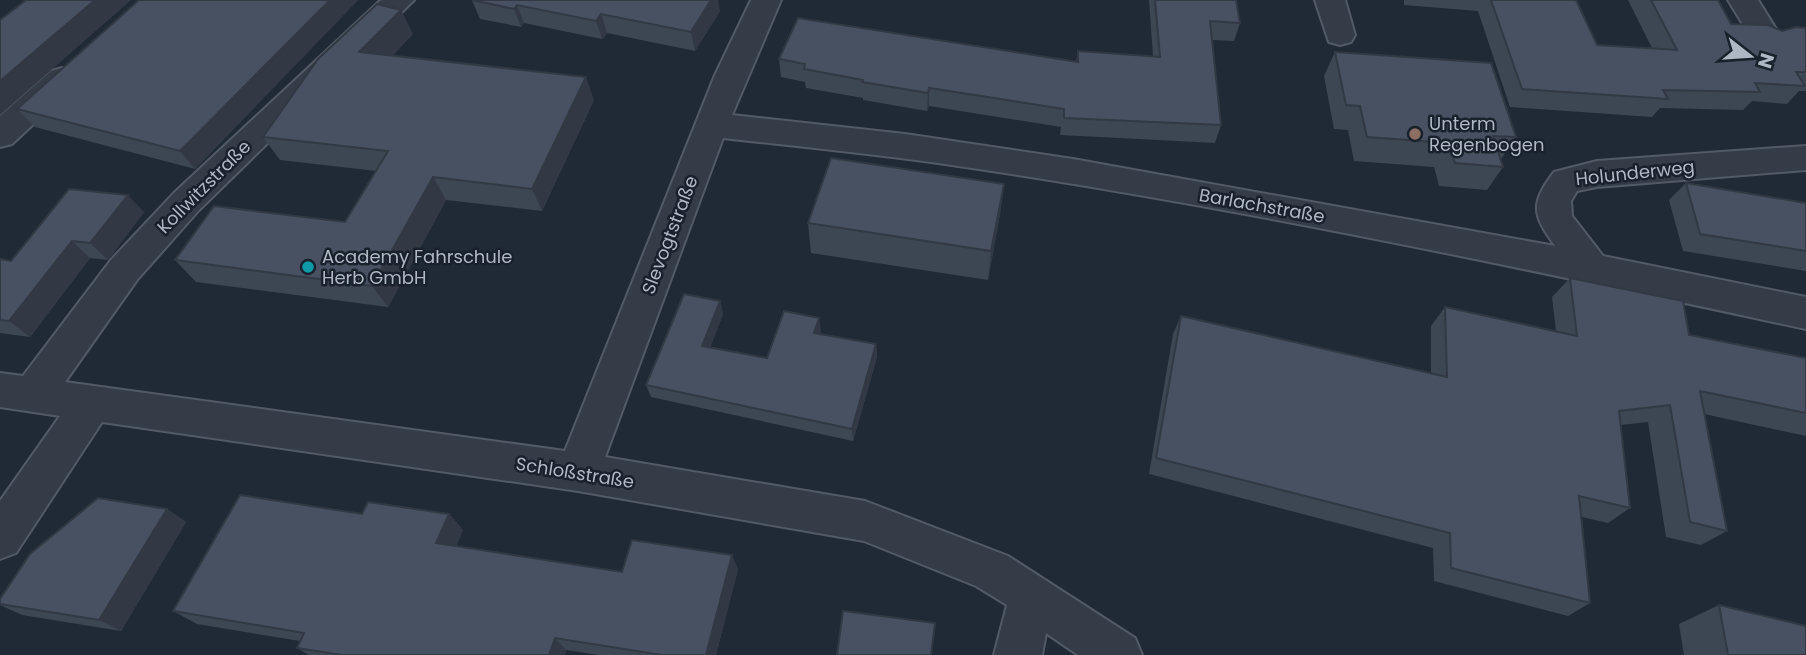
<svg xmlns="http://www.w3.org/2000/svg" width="1806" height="655" viewBox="0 0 1806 655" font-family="Poppins,sans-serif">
  <rect width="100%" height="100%" fill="#202a37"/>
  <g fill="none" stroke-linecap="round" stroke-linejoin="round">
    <g stroke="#515a65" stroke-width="4">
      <g id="street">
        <path d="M 381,0 L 414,0 L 198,211 L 137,280 L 65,382 L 565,451 L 715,75 L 751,0 L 781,0 L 732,115 L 905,134 L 1073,159 L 1555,246 C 1532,214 1530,204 1554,172 L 1597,161 L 1806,146 L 1806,170 L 1597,187 L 1577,191 L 1571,201 L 1572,216 L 1603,256 L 1806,297 L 1806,329 C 1518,267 1229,205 938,163 C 866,153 795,146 723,138 L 605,457 L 865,501 L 1008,556 L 1135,638 L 1142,655 L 1078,655 L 1046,633 L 1042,655 L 994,655 L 1007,605 L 976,586 L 864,541 L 578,491 L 102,422 L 16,553 L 0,559 L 0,501 L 60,416 L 0,407 L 0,373 L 23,376 L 111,260 L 174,193 Z"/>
        <path d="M 1315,0 L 1345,0 L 1355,35 L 1351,42 L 1340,45 L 1329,42 Z"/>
        <path d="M 1728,0 L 1758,0 L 1781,37 L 1777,44 L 1766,47 L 1755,44 Z"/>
        <path d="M 62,68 L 73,71 L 78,79 L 73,87 L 12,144 L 0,147 L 0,116 L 51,71 Z"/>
      </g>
    </g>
    <use href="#street" fill="#343c48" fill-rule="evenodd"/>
  </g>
  <g fill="#3d4653">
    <path d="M 139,0 L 358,0 L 195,169 L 35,127 L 17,109 Z"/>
    <path d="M 472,0 L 720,11 L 695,51 L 607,33 L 602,39 L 524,23 L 521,27 L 480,19 Z"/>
    <path d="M 1149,0 L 1236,0 L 1240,23 L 1234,41 L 1212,40 L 1221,125 L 1215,143 L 1060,135 L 1061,127 L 929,106 L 927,111 L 863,100 L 863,98 L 806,88 L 805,82 L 781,77 L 779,59 L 1076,62 L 1078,51 L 1153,56 Z"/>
    <path d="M 1404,0 L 1576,0 L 1597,45 L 1652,48 L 1628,0 L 1718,0 L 1731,24 L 1782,31 L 1806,28 L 1806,91 L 1799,91 L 1787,104 L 1752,101 L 1743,110 L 1660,108 L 1652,117 L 1510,107 L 1478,11 L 1404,5 Z"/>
    <path d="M 413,34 L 392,56 L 594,100 L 542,211 L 446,200 L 388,307 L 196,282 L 175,260 L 345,222 L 376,171 L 280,160 L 263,137 Z"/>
    <path d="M 1335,52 L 1516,137 L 1501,159 L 1503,167 L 1487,190 L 1439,186 L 1434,167 L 1354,161 L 1348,130 L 1334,129 L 1324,76 Z"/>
    <path d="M 1686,183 L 1806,203 L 1806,271 L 1683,251 L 1669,200 Z"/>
    <path d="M 1004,184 L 1000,214 L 988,280 L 811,253 L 808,223 Z"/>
    <path d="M 144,212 L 108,260 L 90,258 L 30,337 L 0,333 L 0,259 L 11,261 Z"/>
    <path d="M 1570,278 L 1689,335 L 1806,358 L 1806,436 L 1704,414 L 1727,531 L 1701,545 L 1666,537 L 1648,422 L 1621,425 L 1630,508 L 1608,523 L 1582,517 L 1590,603 L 1568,616 L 1434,581 L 1433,548 L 1149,474 L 1173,334 L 1181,316 L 1431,373 L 1431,326 L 1445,307 L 1556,331 L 1552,297 Z"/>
    <path d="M 720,301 L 723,314 L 710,347 L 767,358 L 821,331 L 820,334 L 876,344 L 877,357 L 853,441 L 651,397 L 646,385 Z"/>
    <path d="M 167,509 L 186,522 L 121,631 L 22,615 L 0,605 L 0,599 Z"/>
    <path d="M 362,514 L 449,514 L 463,530 L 456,546 L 622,572 L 738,569 L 716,655 L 599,655 L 566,650 L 565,655 L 309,655 L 297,648 L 300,641 L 197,624 L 173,611 Z"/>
    <path d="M 1719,605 L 1806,655 L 1684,655 L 1679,624 Z"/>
  </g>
  <g fill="#323944">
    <path d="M 95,0 L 131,0 L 0,115 L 0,81 Z"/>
    <path d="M 330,0 L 358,0 L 195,169 L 180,151 Z"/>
    <path d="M 711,0 L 718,0 L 720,11 L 695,51 L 691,32 Z"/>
    <path d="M 517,5 L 524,23 L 521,27 L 514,9 Z"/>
    <path d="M 401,10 L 413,34 L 373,76 L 359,52 Z"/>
    <path d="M 601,14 L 607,33 L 602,39 L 596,21 Z"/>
    <path d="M 586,77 L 594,100 L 542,211 L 532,189 Z"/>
    <path d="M 929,88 L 929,106 L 927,111 L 928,93 Z"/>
    <path d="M 433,177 L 446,200 L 388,307 L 372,286 Z"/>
    <path d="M 1004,184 L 1000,214 L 988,280 L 991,251 Z"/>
    <path d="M 128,195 L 144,212 L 108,260 L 90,243 Z"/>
    <path d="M 72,241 L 90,258 L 30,337 L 9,321 Z"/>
    <path d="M 720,301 L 723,314 L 706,359 L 702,346 Z"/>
    <path d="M 819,318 L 821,331 L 816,346 L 814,333 Z"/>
    <path d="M 876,344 L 877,357 L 853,441 L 852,429 Z"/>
    <path d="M 167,509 L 186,522 L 121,631 L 99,620 Z"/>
    <path d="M 449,514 L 463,530 L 451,557 L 436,543 Z"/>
    <path d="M 732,555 L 738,569 L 716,655 L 706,655 Z"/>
    <path d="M 555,638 L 566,650 L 565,655 L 549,655 Z"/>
  </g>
  <g fill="#475161" stroke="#323944" stroke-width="2">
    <path d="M 26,0 L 95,0 L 0,81 L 0,20 Z"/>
    <path d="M 139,0 L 330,0 L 180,151 L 17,109 Z"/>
    <path d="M 472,0 L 711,0 L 691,32 L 601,14 L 596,21 L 517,5 L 514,9 Z"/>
    <path d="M 1155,0 L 1236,0 L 1240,23 L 1210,21 L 1221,125 L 1064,118 L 1064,109 L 929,88 L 928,93 L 862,82 L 863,80 L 804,69 L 805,64 L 779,59 L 798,18 L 1078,62 L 1078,51 L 1160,57 Z"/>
    <path d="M 1491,0 L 1576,0 L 1597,45 L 1677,50 L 1651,0 L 1718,0 L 1731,24 L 1768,25 L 1782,31 L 1796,27 L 1806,28 L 1806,72 L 1796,72 L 1805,86 L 1755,83 L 1760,92 L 1663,90 L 1668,99 L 1522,89 Z"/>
    <path d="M 377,4 L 401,10 L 359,52 L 586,77 L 532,189 L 433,177 L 372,286 L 175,260 L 214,206 L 345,222 L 388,151 L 263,137 L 318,59 Z"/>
    <path d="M 1335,52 L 1491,63 L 1516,137 L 1493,136 L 1503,167 L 1455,163 L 1449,143 L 1367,137 L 1360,106 L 1346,105 Z"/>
    <path d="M 831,158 L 1004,184 L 991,251 L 808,223 Z"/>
    <path d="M 1686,183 L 1806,203 L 1806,251 L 1700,234 Z"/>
    <path d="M 69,189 L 128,195 L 90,243 L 72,241 L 9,321 L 0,320 L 0,259 L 11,261 Z"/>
    <path d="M 1570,278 L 1683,301 L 1689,335 L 1806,358 L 1806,413 L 1700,391 L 1727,531 L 1690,522 L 1670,405 L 1619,411 L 1630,508 L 1579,496 L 1590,603 L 1451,568 L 1450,533 L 1156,458 L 1181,316 L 1447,377 L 1445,307 L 1577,336 Z"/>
    <path d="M 684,294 L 720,301 L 702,346 L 767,358 L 784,311 L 819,318 L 814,333 L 876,344 L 852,429 L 646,385 Z"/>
    <path d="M 240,495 L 362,514 L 368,502 L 449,514 L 436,543 L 622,572 L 632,540 L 732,555 L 706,655 L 662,655 L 555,638 L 549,655 L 342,655 L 297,648 L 304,633 L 173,611 Z"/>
    <path d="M 98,498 L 167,509 L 99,620 L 0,604 L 0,599 L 30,554 Z"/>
    <path d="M 1719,605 L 1806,626 L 1806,655 L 1728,655 Z"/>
    <path d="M 843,611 L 935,623 L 931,655 L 837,655 Z"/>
  </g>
  <circle fill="#8d6e63" stroke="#19212c" stroke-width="2.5" cx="1415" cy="134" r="7"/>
  <circle fill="#0f9aa8" stroke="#19212c" stroke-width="2.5" cx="308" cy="267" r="7"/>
  <g text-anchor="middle" stroke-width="5" stroke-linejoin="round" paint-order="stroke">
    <g font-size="18" fill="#aeb7c4" stroke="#19212c" text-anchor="start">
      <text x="1429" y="130">Unterm<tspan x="1429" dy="21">Regenbogen</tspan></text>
      <text x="322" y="263">Academy Fahrschule<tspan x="322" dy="21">Herb GmbH</tspan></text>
    </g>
    <g font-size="18" fill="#aeb7c4" stroke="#19212c">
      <text transform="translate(1635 173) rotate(-6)" y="6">Holunderweg</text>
      <text transform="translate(204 187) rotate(-45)" y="6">Kollwitzstraße</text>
      <text transform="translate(1262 206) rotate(10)" y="6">Barlachstraße</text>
      <text transform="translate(670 235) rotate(-69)" y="6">Slevogtstraße</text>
      <text transform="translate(575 473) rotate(9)" y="6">Schloßstraße</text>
    </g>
  </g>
  <g transform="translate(1750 56) rotate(107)" stroke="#19212c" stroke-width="5" paint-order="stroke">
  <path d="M0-5L12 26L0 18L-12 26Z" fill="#aeb7c4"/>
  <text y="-10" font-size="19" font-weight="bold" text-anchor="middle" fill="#aeb7c4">N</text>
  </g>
</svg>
